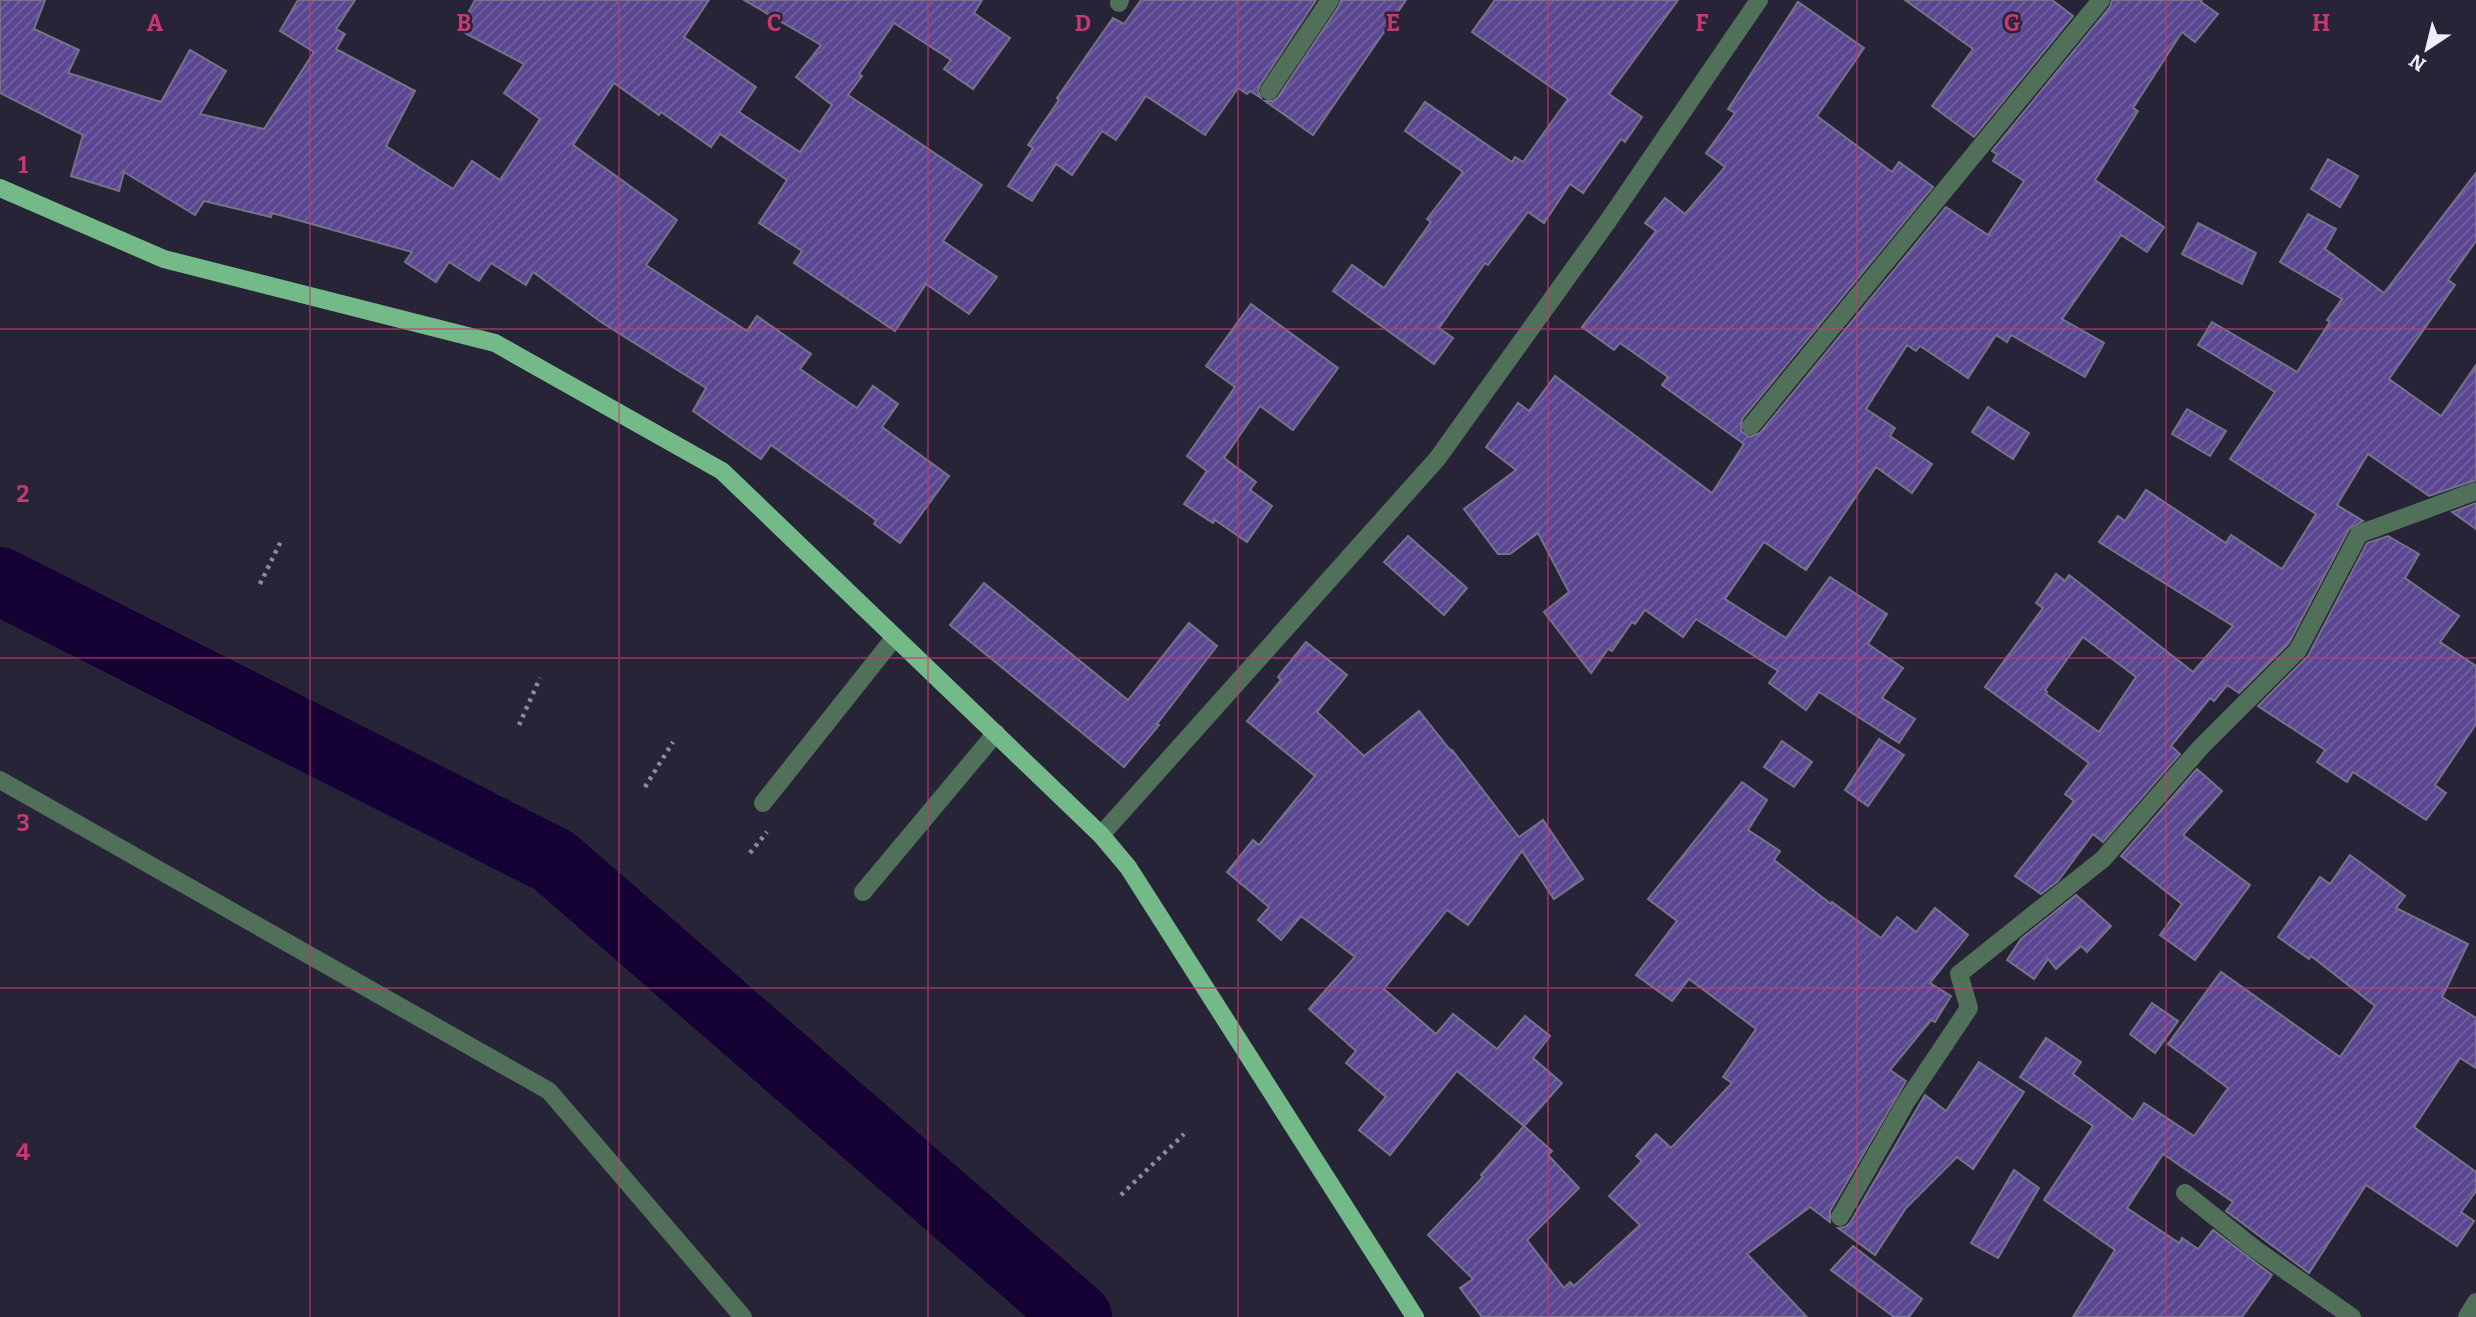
<svg xmlns="http://www.w3.org/2000/svg" width="2476" height="1317" viewBox="0 0 2476 1317" font-family="Bitter,serif">
  <defs>
    <pattern id="building-hatch" width="6" height="6" patternUnits="userSpaceOnUse" patternTransform="scale(1.75)"><rect width="6" height="6" fill="#5b4791"/><path d="M-1 1l2-2M0 6l6-6M5 7l2-2" fill="none" stroke="#7362a1"/></pattern>
  </defs>
  <rect width="100%" height="100%" fill="#282437"/>
  <g fill="none" stroke-linecap="round" stroke-linejoin="round">
    <path stroke="#160135" stroke-width="68" d="M 0,581 L 554,861 L 1078,1317"/>
  </g>
  <g fill="url(#building-hatch)" stroke="#767289" stroke-width="2" fill-rule="evenodd">
    <path d="M 0,0 L 45,0 L 34,29 L 79,50 L 68,73 L 161,102 L 190,50 L 226,71 L 200,114 L 264,129 L 314,52 L 280,31 L 298,0 L 355,0 L 336,29 L 345,34 L 336,49 L 415,91 L 386,146 L 453,189 L 472,161 L 500,180 L 540,119 L 504,93 L 524,64 L 459,30 L 475,0 L 709,0 L 684,37 L 756,87 L 739,112 L 800,152 L 832,105 L 796,77 L 821,45 L 744,0 L 982,0 L 974,13 L 1010,38 L 973,89 L 944,69 L 951,60 L 894,23 L 859,74 L 862,76 L 848,95 L 982,185 L 943,241 L 997,277 L 969,314 L 926,284 L 895,331 L 794,263 L 802,251 L 759,223 L 787,180 L 720,134 L 711,147 L 661,112 L 659,115 L 614,83 L 573,145 L 677,220 L 646,265 L 747,331 L 757,316 L 811,354 L 800,369 L 857,408 L 873,386 L 898,404 L 882,427 L 949,476 L 900,543 L 874,524 L 876,520 L 771,445 L 761,459 L 693,411 L 706,388 L 601,322 L 533,272 L 526,285 L 491,263 L 479,281 L 449,262 L 436,282 L 405,262 L 412,252 L 272,213 L 271,217 L 204,201 L 195,215 L 124,172 L 119,191 L 71,176 L 83,135 L 0,93 Z"/>
    <path d="M 1141,0 L 1316,0 L 1260,85 L 1258,91 L 1261,98 L 1250,91 L 1247,94 L 1238,88 L 1205,135 L 1146,96 L 1116,140 L 1102,131 L 1072,175 L 1056,164 L 1032,201 L 1008,186 L 1033,148 L 1028,145 L 1059,100 L 1057,98 L 1113,18 L 1124,24 Z"/>
    <path d="M 1341,0 L 1406,0 L 1313,135 L 1265,101 L 1273,101 L 1278,97 L 1339,6 Z"/>
    <path d="M 1495,0 L 1678,0 L 1609,94 L 1642,117 L 1625,142 L 1621,139 L 1583,193 L 1570,184 L 1544,223 L 1528,212 L 1488,265 L 1485,263 L 1439,328 L 1453,338 L 1434,364 L 1333,291 L 1352,265 L 1384,288 L 1431,222 L 1427,219 L 1463,172 L 1405,131 L 1425,102 L 1512,162 L 1515,157 L 1523,162 L 1568,99 L 1472,32 Z"/>
    <path d="M 1905,0 L 2052,0 L 2073,16 L 1974,137 L 1932,106 L 1973,49 Z"/>
    <path d="M 2112,0 L 2202,0 L 2201,2 L 2218,14 L 2195,42 L 2182,32 L 2133,108 L 2138,111 L 2095,180 L 2164,227 L 2147,252 L 2121,235 L 2062,319 L 2104,343 L 2085,377 L 2011,335 L 2007,342 L 1996,335 L 1968,378 L 1920,346 L 1916,351 L 1907,345 L 1866,409 L 1895,428 L 1890,436 L 1932,464 L 1912,493 L 1876,467 L 1806,570 L 1764,542 L 1725,599 L 1786,638 L 1830,577 L 1887,614 L 1868,644 L 1903,668 L 1882,698 L 1915,719 L 1899,743 L 1819,692 L 1806,710 L 1769,683 L 1778,671 L 1696,619 L 1683,637 L 1645,610 L 1635,624 L 1632,622 L 1612,651 L 1608,649 L 1591,673 L 1544,612 L 1569,592 L 1538,533 L 1510,554 L 1498,554 L 1464,509 L 1516,470 L 1486,447 L 1518,403 L 1529,411 L 1555,376 L 1712,493 L 1744,444 L 1662,385 L 1668,377 L 1620,343 L 1614,350 L 1582,327 L 1656,231 L 1645,223 L 1665,198 L 1685,214 L 1725,167 L 1706,153 L 1735,113 L 1728,109 L 1798,2 L 1864,48 L 1817,116 L 1892,172 L 1899,162 L 1933,187 L 1742,419 L 1741,431 L 1750,437 L 1760,433 L 1946,207 L 1988,235 L 2024,181 L 1993,161 L 1997,154 L 1992,151 L 2110,7 Z"/>
    <path d="M 2328,159 L 2358,176 L 2340,207 L 2311,189 Z"/>
    <path d="M 2476,173 L 2476,241 L 2448,280 L 2455,285 L 2389,379 L 2441,416 L 2476,365 L 2476,480 L 2429,496 L 2368,454 L 2337,505 L 2363,521 L 2349,529 L 2289,643 L 2239,693 L 2227,685 L 2214,701 L 2210,698 L 2171,746 L 2180,754 L 2103,842 L 2093,834 L 2058,881 L 2041,894 L 2015,876 L 2074,801 L 2065,794 L 2089,763 L 1985,687 L 2043,608 L 2036,603 L 2056,574 L 2065,581 L 2069,575 L 2193,672 L 2233,626 L 2099,542 L 2118,516 L 2125,521 L 2146,490 L 2226,543 L 2231,535 L 2282,569 L 2316,514 L 2230,459 L 2275,392 L 2198,345 L 2212,322 L 2297,372 L 2330,322 L 2327,320 L 2342,299 L 2280,262 L 2308,214 L 2336,229 L 2325,249 L 2384,293 ZM 2083,637 L 2136,677 L 2099,732 L 2046,694 L 2047,692 L 2045,690 Z"/>
    <path d="M 2198,223 L 2256,253 L 2242,284 L 2182,254 Z"/>
    <path d="M 1251,304 L 1338,368 L 1293,430 L 1260,406 L 1224,458 L 1256,482 L 1250,490 L 1272,506 L 1247,542 L 1215,520 L 1213,523 L 1184,504 L 1207,471 L 1187,456 L 1235,387 L 1206,366 Z"/>
    <path d="M 1988,407 L 2029,433 L 2013,459 L 1972,432 Z"/>
    <path d="M 2187,409 L 2226,431 L 2210,456 L 2172,434 Z"/>
    <path d="M 2476,503 L 2476,529 L 2452,512 Z"/>
    <path d="M 1408,536 L 1467,588 L 1444,615 L 1384,562 Z"/>
    <path d="M 2388,536 L 2419,554 L 2405,578 L 2459,616 L 2440,642 L 2476,666 L 2476,724 L 2435,785 L 2446,793 L 2426,820 L 2353,772 L 2347,782 L 2317,762 L 2325,750 L 2258,706 L 2308,656 L 2367,543 Z"/>
    <path d="M 984,583 L 1128,700 L 1189,623 L 1217,646 L 1157,724 L 1159,725 L 1124,767 L 950,625 Z"/>
    <path d="M 1306,642 L 1347,675 L 1317,712 L 1364,756 L 1419,711 L 1451,751 L 1452,750 L 1519,837 L 1543,820 L 1583,879 L 1554,899 L 1522,851 L 1468,925 L 1447,910 L 1384,989 L 1436,1034 L 1453,1014 L 1497,1049 L 1525,1016 L 1550,1036 L 1533,1058 L 1562,1083 L 1524,1126 L 1457,1071 L 1390,1155 L 1359,1130 L 1386,1097 L 1346,1063 L 1356,1051 L 1309,1009 L 1355,957 L 1301,916 L 1281,940 L 1258,920 L 1269,907 L 1227,872 L 1253,840 L 1259,845 L 1315,776 L 1247,721 L 1281,680 L 1278,677 Z"/>
    <path d="M 1879,739 L 1904,755 L 1868,806 L 1845,790 Z"/>
    <path d="M 1782,741 L 1812,762 L 1794,787 L 1764,767 Z"/>
    <path d="M 2197,769 L 2222,791 L 2183,835 L 2250,885 L 2195,960 L 2160,935 L 2182,904 L 2121,856 Z"/>
    <path d="M 1742,782 L 1767,800 L 1748,830 L 1780,851 L 1774,860 L 1831,904 L 1832,902 L 1881,938 L 1897,917 L 1916,932 L 1935,908 L 1968,935 L 1930,983 L 1951,996 L 1935,1022 L 1931,1020 L 1890,1070 L 1906,1081 L 1830,1211 L 1830,1222 L 1810,1207 L 1747,1254 L 1807,1317 L 1482,1317 L 1460,1288 L 1473,1279 L 1428,1235 L 1483,1177 L 1481,1175 L 1524,1126 L 1552,1151 L 1548,1155 L 1579,1188 L 1527,1240 L 1564,1288 L 1570,1282 L 1574,1286 L 1640,1225 L 1609,1196 L 1642,1161 L 1636,1156 L 1656,1134 L 1671,1148 L 1732,1083 L 1723,1077 L 1756,1029 L 1689,979 L 1672,1001 L 1636,975 L 1677,921 L 1648,899 Z"/>
    <path d="M 2350,855 L 2405,896 L 2396,908 L 2468,944 L 2442,997 L 2476,1018 L 2476,1068 L 2460,1058 L 2414,1127 L 2476,1172 L 2476,1191 L 2461,1212 L 2474,1221 L 2457,1246 L 2366,1185 L 2309,1273 L 2226,1211 L 2233,1202 L 2163,1154 L 2127,1208 L 2179,1243 L 2182,1238 L 2198,1249 L 2213,1230 L 2272,1275 L 2242,1317 L 2073,1317 L 2115,1250 L 2044,1200 L 2093,1126 L 2020,1077 L 2046,1038 L 2081,1062 L 2073,1074 L 2133,1120 L 2144,1103 L 2194,1136 L 2228,1088 L 2168,1044 L 2221,972 L 2340,1057 L 2375,1006 L 2311,956 L 2309,959 L 2278,937 L 2320,877 L 2330,884 Z"/>
    <path d="M 2076,895 L 2111,926 L 2087,952 L 2081,946 L 2056,969 L 2048,959 L 2034,979 L 2007,960 L 2021,939 Z"/>
    <path d="M 2152,1003 L 2178,1021 L 2155,1053 L 2130,1034 Z"/>
    <path d="M 1979,1062 L 2024,1092 L 1973,1169 L 1957,1157 L 1906,1208 L 1875,1255 L 1838,1228 L 1845,1227 L 1850,1223 L 1925,1095 L 1946,1111 Z"/>
    <path d="M 2014,1170 L 2039,1188 L 1998,1258 L 1971,1243 Z"/>
    <path d="M 1853,1246 L 1922,1299 L 1909,1317 L 1894,1317 L 1831,1270 Z"/>
  </g>
  <g fill="none" stroke-linecap="round" stroke-linejoin="round">
    <g stroke="#8d8a99" stroke-width="4.5" stroke-dasharray="3.5 5" stroke-linecap="butt">
      <path d="M 260,584 L 282,539"/>
      <path d="M 519,725 L 540,678"/>
      <path d="M 645,787 L 673,742"/>
      <path d="M 750,853 L 767,832"/>
      <path d="M 1121,1195 L 1184,1134"/>
    </g>
    <g stroke="#507059" stroke-width="18">
      <path d="M 1119,3 L 1120,0"/>
      <path d="M 1269,91 L 1330,0"/>
      <path d="M 1751,426 L 2101,0"/>
      <path d="M 0,780 L 549,1091 L 743,1317"/>
      <path d="M 763,803 L 895,637"/>
      <path d="M 1101,835 L 1437,459 L 1608,221 L 1759,0"/>
      <path d="M 863,892 L 996,733"/>
      <path d="M 2185,1193 L 2255,1249 L 2352,1317"/>
      <path d="M 1840,1217 L 1906,1102 L 1969,1008 L 1959,974 L 2103,859 L 2201,747 L 2298,650 L 2359,534 L 2476,491"/>
      <path d="M 2467,1317 L 2476,1302"/>
    </g>
    <path stroke="#74ba89" stroke-width="18" d="M 0,188 L 164,259 L 495,343 L 722,471 L 1101,835 L 1128,867 L 1415,1317"/>
  </g>
  <path fill="none" stroke="#c93873" stroke-width="2" stroke-opacity="0.55" d="M 310,0 L 310,1317M 619,0 L 619,1317M 928,0 L 928,1317M 1238,0 L 1238,1317M 1548,0 L 1548,1317M 1857,0 L 1857,1317M 2166,0 L 2166,1317M 0,329 L 2476,329M 0,658 L 2476,658M 0,988 L 2476,988"/>
  <g font-size="23" text-anchor="middle" font-weight="bold" fill="#c93873" stroke="#282437" stroke-width="5" stroke-linejoin="round" paint-order="stroke">
    <text x="155" y="31">A</text>
    <text x="464" y="31">B</text>
    <text x="774" y="31">C</text>
    <text x="1083" y="31">D</text>
    <text x="1393" y="31">E</text>
    <text x="1702" y="31">F</text>
    <text x="2012" y="31">G</text>
    <text x="2321" y="31">H</text>
    <text x="23" y="173">1</text>
    <text x="23" y="502">2</text>
    <text x="23" y="831">3</text>
    <text x="23" y="1160">4</text>
  </g>
  <g transform="translate(2427 49) rotate(215)" stroke="#282437" stroke-width="5" paint-order="stroke">
  <path d="M0-5L12 26L0 18L-12 26Z" fill="#efedfa"/>
  <text y="-10" font-size="19" font-weight="bold" text-anchor="middle" fill="#efedfa">N</text>
  </g>
</svg>
